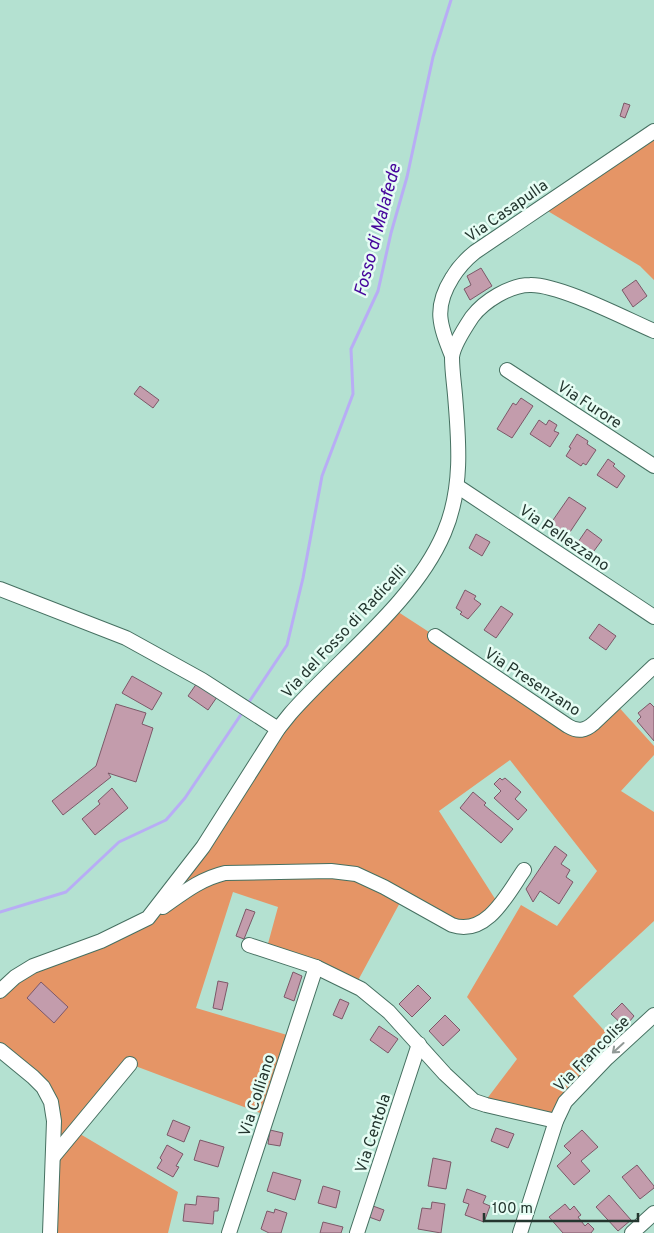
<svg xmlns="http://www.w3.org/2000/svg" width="654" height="1233" viewBox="0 0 654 1233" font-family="Overpass,sans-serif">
  <rect width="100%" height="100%" fill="#b4e1d1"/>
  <g fill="#e59566">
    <path d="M 654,131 L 654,280 L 640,266 L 541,207 Z"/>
    <path d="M 392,608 L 580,730 L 615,703 L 654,746 L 654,755 L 621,791 L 654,812 L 654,921 L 573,996 L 619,1047 L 556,1121 L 483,1104 L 517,1059 L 467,997 L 521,905 L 557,926 L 597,871 L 510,760 L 439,811 L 499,905 L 471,927 L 403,897 L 355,986 L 266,951 L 278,907 L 233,892 L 196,1008 L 294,1037 L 268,1116 L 130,1064 L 75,1131 L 178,1192 L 168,1233 L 44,1233 L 56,1098 L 0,1050 L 0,991 L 15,977 L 148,918 L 278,729 Z"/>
  </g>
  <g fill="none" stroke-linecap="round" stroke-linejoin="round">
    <g stroke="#b8adf5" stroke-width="3">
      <path d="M 247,705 L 287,645 L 303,578 L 322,476 L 353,394 L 351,349 L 378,291 L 391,233 L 407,177 L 433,57 L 451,0"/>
      <path d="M 0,912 L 66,892 L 119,842 L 166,820 L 185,798 L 244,710"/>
    </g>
  </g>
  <g fill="#c39cac" stroke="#7c5868">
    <path d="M 624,103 L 630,105 L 625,118 L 620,116 Z"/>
    <path d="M 481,268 L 492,286 L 470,300 L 464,289 L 471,285 L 467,276 Z"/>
    <path d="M 636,280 L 647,296 L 633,307 L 622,290 Z"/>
    <path d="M 140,386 L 159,400 L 153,408 L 134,394 Z"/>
    <path d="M 521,398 L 533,406 L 512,438 L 497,429 L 513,403 L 516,405 Z"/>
    <path d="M 539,420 L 546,425 L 549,420 L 557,425 L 554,431 L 559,433 L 550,447 L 530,434 Z"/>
    <path d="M 577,434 L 588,441 L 587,444 L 596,450 L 586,465 L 583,463 L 581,466 L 566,456 L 571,448 L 569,447 Z"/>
    <path d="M 608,459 L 615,464 L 613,466 L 625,476 L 617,488 L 597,475 Z"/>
    <path d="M 569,497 L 586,508 L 570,532 L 563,527 L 561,530 L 551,523 Z"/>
    <path d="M 587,529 L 602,540 L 591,555 L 576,545 Z"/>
    <path d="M 476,534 L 490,542 L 482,556 L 469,548 Z"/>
    <path d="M 465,590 L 476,596 L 474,599 L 481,604 L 468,619 L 460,614 L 462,612 L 456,608 Z"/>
    <path d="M 501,606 L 513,614 L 496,638 L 484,630 Z"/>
    <path d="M 599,624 L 616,636 L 606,650 L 589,638 Z"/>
    <path d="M 132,676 L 162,693 L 152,710 L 122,693 Z"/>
    <path d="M 197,683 L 217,697 L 208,710 L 188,696 Z"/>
    <path d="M 650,703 L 654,707 L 654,741 L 637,721 L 641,717 L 638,713 Z"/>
    <path d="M 116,704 L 146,713 L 142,724 L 153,728 L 136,782 L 108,773 L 111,777 L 63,815 L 52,801 L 96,766 Z"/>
    <path d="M 500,778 L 502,780 L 505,778 L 521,792 L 515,799 L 527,810 L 518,820 L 494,798 L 501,791 L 494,784 Z"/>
    <path d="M 112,788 L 128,808 L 95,835 L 82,819 L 100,804 L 98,801 Z"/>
    <path d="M 473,792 L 486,803 L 484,805 L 513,829 L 501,843 L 460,808 Z"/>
    <path d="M 555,846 L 567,855 L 561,864 L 570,870 L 566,877 L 573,882 L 559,904 L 540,891 L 533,902 L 526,889 Z"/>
    <path d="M 246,909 L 255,912 L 244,939 L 236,936 Z"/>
    <path d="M 293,972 L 302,976 L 294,1001 L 284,997 Z"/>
    <path d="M 218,981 L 228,983 L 222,1010 L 213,1008 Z"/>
    <path d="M 41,982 L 68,1007 L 54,1023 L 27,998 Z"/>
    <path d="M 418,985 L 431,998 L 412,1017 L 399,1004 Z"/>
    <path d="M 340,999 L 349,1003 L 342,1019 L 333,1015 Z"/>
    <path d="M 622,1003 L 634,1016 L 625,1027 L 611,1014 Z"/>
    <path d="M 445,1015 L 460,1030 L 443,1046 L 429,1031 Z"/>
    <path d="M 379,1026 L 398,1039 L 388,1053 L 370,1040 Z"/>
    <path d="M 173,1120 L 190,1127 L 184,1142 L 167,1135 Z"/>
    <path d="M 496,1128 L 514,1134 L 508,1148 L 491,1141 Z"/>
    <path d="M 270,1130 L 283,1133 L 280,1146 L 268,1144 Z"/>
    <path d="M 582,1130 L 598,1147 L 581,1161 L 590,1171 L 574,1185 L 557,1166 L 571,1153 L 564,1146 Z"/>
    <path d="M 200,1140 L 224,1147 L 218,1167 L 194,1160 Z"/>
    <path d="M 167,1145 L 183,1154 L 176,1166 L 179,1167 L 173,1177 L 157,1168 L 162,1160 L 160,1158 Z"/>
    <path d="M 433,1158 L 451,1162 L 446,1189 L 428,1186 Z"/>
    <path d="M 637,1165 L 654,1186 L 654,1188 L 640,1199 L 622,1177 Z"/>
    <path d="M 273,1172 L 301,1180 L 295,1200 L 267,1191 Z"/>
    <path d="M 323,1186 L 340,1191 L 336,1208 L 318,1203 Z"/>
    <path d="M 467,1189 L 486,1196 L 483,1203 L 490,1206 L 484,1222 L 465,1215 L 469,1204 L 463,1202 Z"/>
    <path d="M 609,1195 L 631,1220 L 618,1231 L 596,1207 Z"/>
    <path d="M 197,1196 L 219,1198 L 218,1211 L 214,1211 L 213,1224 L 183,1221 L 185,1204 L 196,1205 Z"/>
    <path d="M 432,1202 L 445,1204 L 441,1233 L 418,1229 L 422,1208 L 431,1209 Z"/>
    <path d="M 565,1204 L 570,1210 L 574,1206 L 581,1215 L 578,1217 L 585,1226 L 588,1223 L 594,1229 L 591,1233 L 563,1233 L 549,1217 Z"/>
    <path d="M 373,1206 L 384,1210 L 380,1221 L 369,1217 Z"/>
    <path d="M 275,1209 L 287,1213 L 281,1233 L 269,1233 L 261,1229 L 267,1211 L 274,1213 Z"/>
    <path d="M 323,1222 L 343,1227 L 341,1233 L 320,1233 Z"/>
  </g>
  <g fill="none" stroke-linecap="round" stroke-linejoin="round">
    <g stroke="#467061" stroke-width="16">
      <g id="minor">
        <path d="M 452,356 C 440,326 433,308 452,278 C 458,268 465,260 475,252 L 654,131"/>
        <path d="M 507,370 L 654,466"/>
        <path d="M 457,486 L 654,617"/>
        <path d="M 0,589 L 126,638 L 202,680 L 278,729"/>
        <path d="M 435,636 L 568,726 C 578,732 585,731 594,723 L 654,666"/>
        <path d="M 163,907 C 183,893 200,879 225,873 L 331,871 L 356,874 L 384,887 L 452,925 C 487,937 508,893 524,870"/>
        <path d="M 249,945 L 316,967 L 361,989 L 389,1012 L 445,1074 L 474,1101 L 486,1105 L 556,1121"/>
        <path d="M 0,991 L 15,977 L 33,966 L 101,941 L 148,918 L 203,847 L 278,729 L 290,714 C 339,658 414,603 444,533 C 463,489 459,442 455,395 C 454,383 452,370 452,357 C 453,347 466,326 472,317 C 484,301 510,285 530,285 C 559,284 626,319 654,331"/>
        <path d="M 0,1050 L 33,1077 L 43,1087 L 51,1102 L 54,1121 L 50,1233"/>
        <path d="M 53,1157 L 130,1064"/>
        <path d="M 229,1233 L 316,967"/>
        <path d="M 357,1233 L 419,1044"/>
        <path d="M 520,1233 L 556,1121 L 565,1102 L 607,1058 L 654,1015"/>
        <path d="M 632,1233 L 654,1213"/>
      </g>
    </g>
    <use href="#minor" stroke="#fff" stroke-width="14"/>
  </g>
  <defs><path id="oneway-shaft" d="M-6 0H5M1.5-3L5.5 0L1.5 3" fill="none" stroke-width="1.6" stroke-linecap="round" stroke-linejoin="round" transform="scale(1.25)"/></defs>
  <use stroke="#929a97" href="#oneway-shaft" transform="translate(618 1048) rotate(138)"/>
  <g text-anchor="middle" stroke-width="5" stroke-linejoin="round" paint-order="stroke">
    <g font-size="16" fill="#24362f" stroke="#e6fdf4">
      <text transform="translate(506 210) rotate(-35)" y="6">Via Casapulla</text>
      <text transform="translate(590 404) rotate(33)" y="6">Via Furore</text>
      <text transform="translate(565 537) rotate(34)" y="6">Via Pellezzano</text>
      <text transform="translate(343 631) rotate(-47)" y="6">Via del Fosso di Radicelli</text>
      <text transform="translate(533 681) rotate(33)" y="6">Via Presenzano</text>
      <text transform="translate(591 1053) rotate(-45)" y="6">Via Francolise</text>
      <text transform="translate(256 1095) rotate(-72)" y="6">Via Colliano</text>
      <text transform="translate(372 1133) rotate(-72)" y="6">Via Centola</text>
    </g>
    <g font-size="18" font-style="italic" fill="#46069c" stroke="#e6fdf4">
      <text transform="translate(377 230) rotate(-75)" y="6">Fosso di Malafede</text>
    </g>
  </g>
  <path d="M484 1213v8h154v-8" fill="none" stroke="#24362f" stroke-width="2.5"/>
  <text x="492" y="1213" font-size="15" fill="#24362f" stroke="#e6fdf4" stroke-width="4" paint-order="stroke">100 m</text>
</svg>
